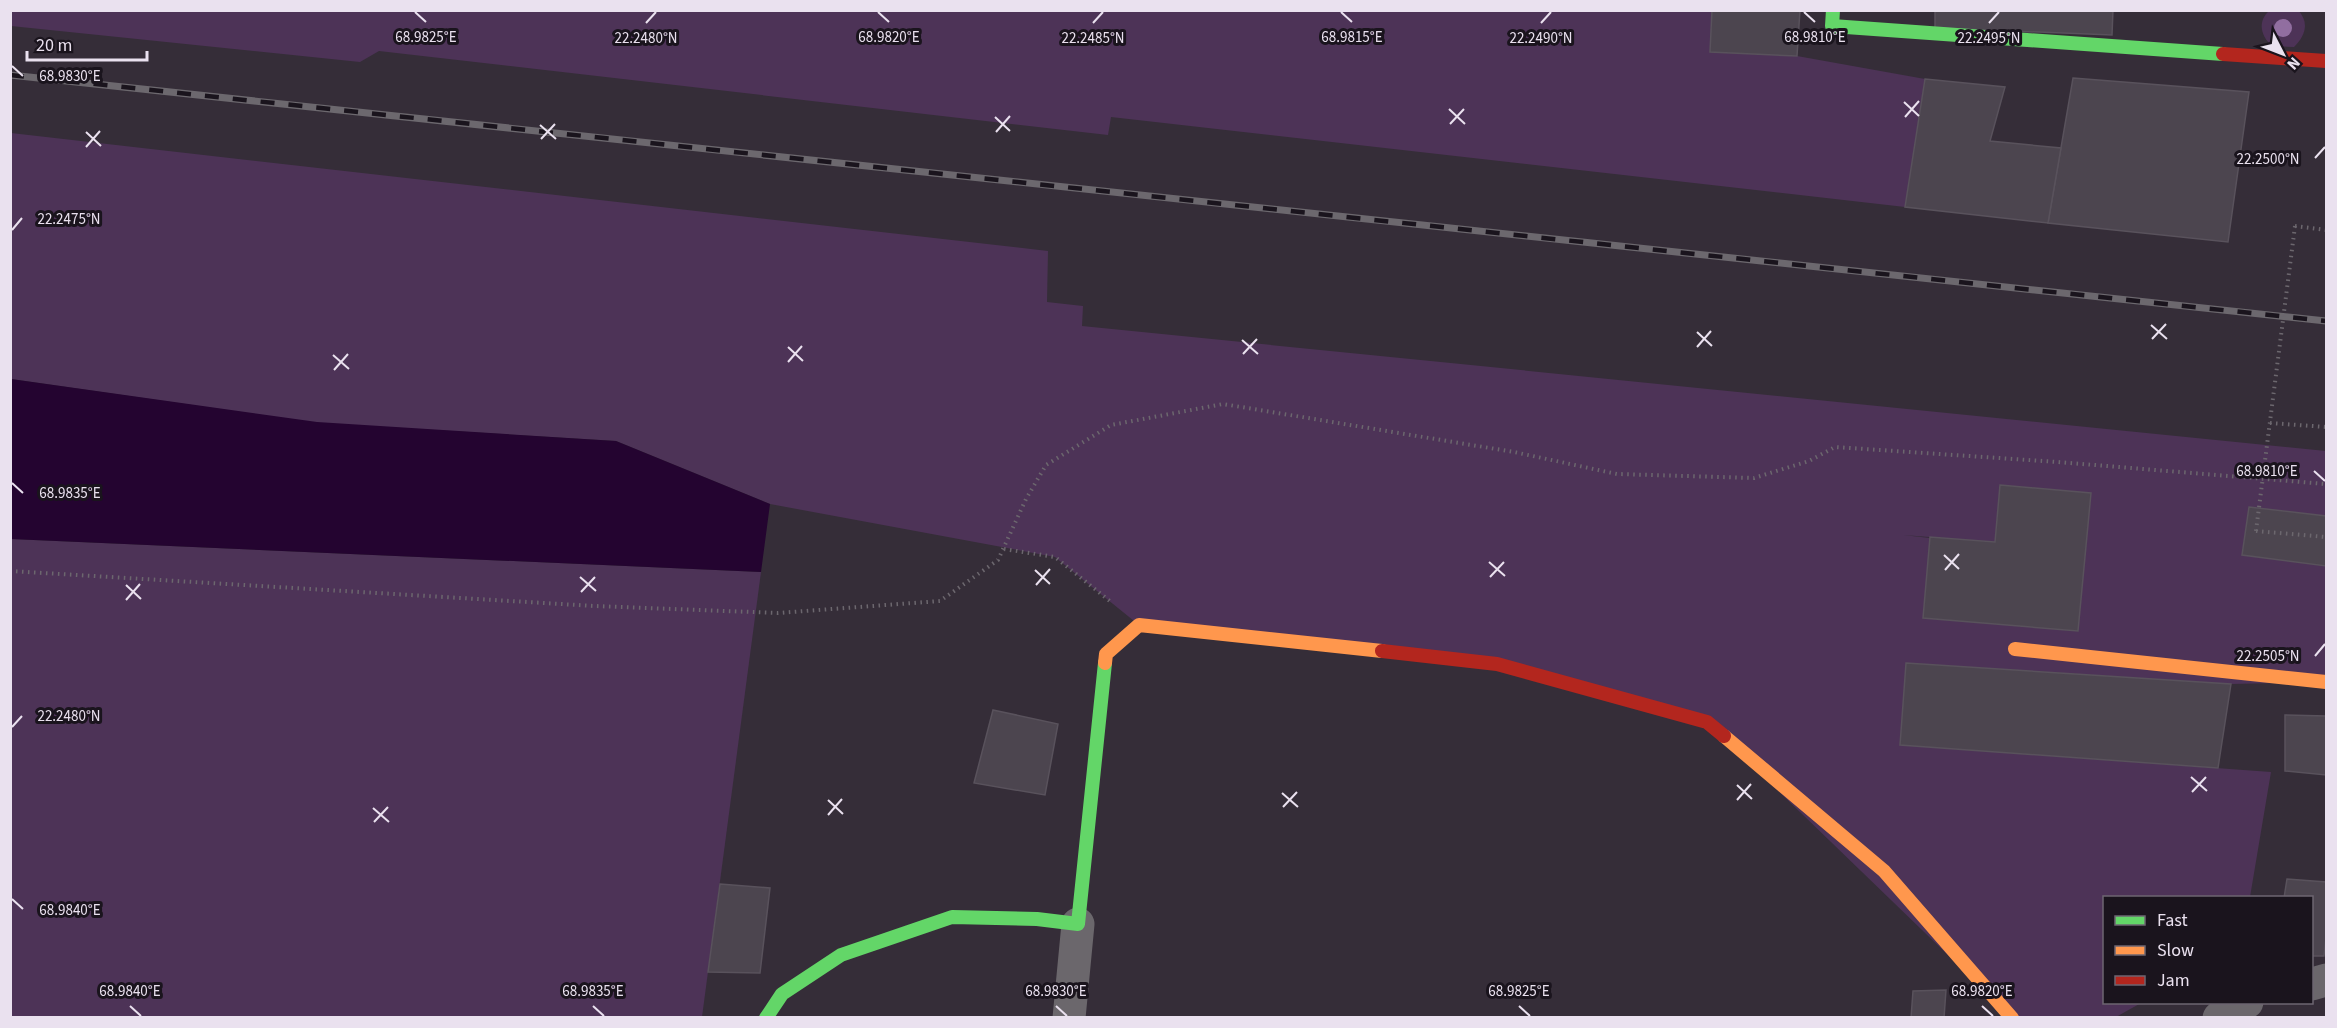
<svg xmlns="http://www.w3.org/2000/svg" width="2337" height="1028" viewBox="0 0 2337 1028" font-family="'Source Sans 3',sans-serif">
  <rect width="100%" height="100%" fill="#352d38"/>
  <g fill="#4d3357" fill-rule="evenodd">
    <path d="M 11,10 L 1712,10 L 1710,52 L 1797,56 L 1925,79 L 1905,207 L 1111,117 L 1108,135 L 379,51 L 360,62 L 11,26 Z"/>
    <path d="M 2298,10 C 2310,23 2305,36 2294,47 L 2272,46 C 2261,36 2257,22 2269,11 Z"/>
    <path d="M 11,133 L 1048,251 L 1047,302 L 1083,306 L 1082,326 L 2326,451 L 2326,516 L 2249,507 L 2242,555 L 2326,566 L 2326,682 L 2231,684 L 1907,663 L 1900,745 L 2271,772 L 2250,897 L 2104,898 L 2104,1002 L 2141,1003 L 2116,1017 L 2012,1017 L 1707,722 L 1497,664 L 1139,625 L 1055,557 L 770,504 L 616,441 L 317,423 L 11,379 ZM 2000,485 L 2091,493 L 2078,631 L 1923,618 L 1930,538 L 1903,535 L 1995,542 Z"/>
    <path d="M 11,539 L 761,572 L 702,1017 L 11,1018 Z"/>
  </g>
  <path fill="#240430" d="M 11,379 L 317,422 L 616,441 L 770,504 L 761,572 L 11,539 Z"/>
  <g fill="#4c454f" stroke="#59525c" stroke-width="1.5">
    <path d="M 1712,10 L 1800,10 L 1797,56 L 1710,52 Z"/>
    <path d="M 1935,10 L 2113,10 L 2112,35 L 1935,28 Z"/>
    <path d="M 2073,78 L 2249,92 L 2228,242 L 2048,223 Z"/>
    <path d="M 1925,79 L 2005,87 L 1990,141 L 2061,148 L 2048,223 L 1905,207 Z"/>
    <path d="M 2000,485 L 2091,493 L 2078,631 L 1923,618 L 1930,537 L 1995,542 Z"/>
    <path d="M 2249,507 L 2326,516 L 2326,566 L 2242,555 Z"/>
    <path d="M 1906,663 L 2231,684 L 2218,768 L 1900,745 Z"/>
    <path d="M 993,710 L 1058,724 L 1045,795 L 974,783 Z"/>
    <path d="M 2285,715 L 2326,716 L 2326,775 L 2285,771 Z"/>
    <path d="M 2287,879 L 2326,882 L 2326,938 L 2324,956 L 2312,956 L 2312,898 L 2284,898 Z"/>
    <path d="M 720,884 L 770,888 L 760,973 L 708,972 Z"/>
    <path d="M 1946,990 L 1944,1018 L 1911,1018 L 1913,991 Z"/>
  </g>
  <g fill="none" stroke-linecap="round" stroke-linejoin="round">
    <g stroke="#6c676e" stroke-width="4" stroke-dasharray="1.5 4.5" stroke-linecap="butt">
      <path d="M 2295,226 L 2326,230"/>
      <path d="M 2270,423 L 2326,427"/>
      <path d="M 2256,531 L 2326,537"/>
      <path d="M 1004,549 L 1055,557 L 1111,602"/>
      <path d="M 10,571 L 594,606 L 778,613 L 940,601 L 998,560 L 1026,499 L 1046,465 L 1111,425 L 1223,404 L 1514,452 L 1617,474 L 1754,478 L 1809,461 L 1835,447 L 2058,462 L 2326,484"/>
    </g>
    <g stroke="#6b676c" stroke-width="33">
      <path d="M 2312,984 L 2326,980"/>
      <path d="M 1069,1018 L 1078,924"/>
      <path d="M 2219,1018 L 2229,1009 L 2247,1002"/>
    </g>
    <g stroke="#63d668" stroke-width="14">
      <path d="M 1833,10 L 1832,26 L 2223,54"/>
      <path d="M 766,1018 L 782,994 L 841,955 L 952,917 L 1037,919 L 1078,924 L 1105,663"/>
    </g>
    <g stroke="#ff974d" stroke-width="14">
      <path d="M 2015,649 L 2326,682"/>
      <path d="M 1105,663 L 1106,654 L 1139,625 L 1382,651"/>
      <path d="M 1724,736 L 1884,871 L 2012,1018"/>
    </g>
    <g stroke="#b3261e" stroke-width="14">
      <path d="M 2223,54 L 2326,61"/>
      <path d="M 1382,651 L 1497,664 L 1707,722 L 1724,736"/>
    </g>
    <g stroke="#6c686e" stroke-width="7">
      <path id="rail" d="M 10,75 L 2326,321"/>
    </g>
    <use href="#rail" stroke="#1a141d" stroke-width="4.5" stroke-dasharray="14" stroke-linecap="butt"/>
    <path stroke="#6c676e" stroke-width="4" stroke-dasharray="1.5 4.5" stroke-linecap="butt" d="M 2256,531 L 2295,226"/>
  </g>
  <circle fill="#916ea0" cx="2283" cy="28" r="9"/>
  <path fill="none" stroke="#eae1ef" stroke-width="2" d="M 415,12 L 426,22M 878,12 L 889,22M 1341,12 L 1352,22M 1804,12 L 1815,22M 646,23 L 656,12M 1093,23 L 1103,12M 1541,23 L 1551,12M 1989,23 L 1999,12M 12,66 L 23,76M 1904,102 L 1919,116M 1449,109 L 1465,124M 995,117 L 1010,131M 1905,117 L 1919,101M 1450,124 L 1464,109M 540,125 L 556,139M 86,132 L 101,146M 996,132 L 1010,116M 541,139 L 555,124M 86,147 L 100,131M 2315,158 L 2325,147M 12,230 L 22,218M 2151,325 L 2167,339M 1697,332 L 1712,346M 2152,339 L 2166,324M 1242,340 L 1258,354M 788,347 L 803,361M 1697,347 L 1711,331M 1243,354 L 1257,339M 333,355 L 349,369M 788,362 L 802,346M 334,370 L 348,354M 2314,471 L 2325,481M 12,483 L 23,493M 1944,555 L 1959,569M 1489,562 L 1505,576M 1035,570 L 1050,584M 1945,570 L 1959,554M 580,577 L 596,591M 1490,577 L 1504,562M 126,585 L 141,599M 1036,585 L 1050,569M 581,592 L 595,577M 126,600 L 140,584M 2315,656 L 2325,644M 12,727 L 22,716M 2191,777 L 2207,791M 1737,785 L 1752,799M 2192,792 L 2206,777M 1282,793 L 1298,807M 828,800 L 843,814M 1737,800 L 1751,784M 1283,807 L 1297,792M 373,808 L 389,822M 828,815 L 842,799M 374,822 L 388,807M 12,899 L 23,909M 130,1006 L 141,1016M 593,1006 L 604,1016M 1056,1006 L 1067,1016M 1519,1006 L 1530,1016M 1982,1006 L 1993,1016"/>
  <g font-size="15" text-anchor="middle" fill="#eae1ef" stroke="#1a141d" stroke-width="6" stroke-linejoin="round" paint-order="stroke">
    <text x="1815" y="42">68.9810°E</text>
    <text x="426" y="42">68.9825°E</text>
    <text x="889" y="42">68.9820°E</text>
    <text x="1352" y="42">68.9815°E</text>
    <text x="646" y="43">22.2480°N</text>
    <text x="1093" y="43">22.2485°N</text>
    <text x="1541" y="43">22.2490°N</text>
    <text x="1989" y="43">22.2495°N</text>
    <text x="70" y="81">68.9830°E</text>
    <text x="2268" y="164">22.2500°N</text>
    <text x="69" y="224">22.2475°N</text>
    <text x="2267" y="476">68.9810°E</text>
    <text x="70" y="498">68.9835°E</text>
    <text x="2268" y="661">22.2505°N</text>
    <text x="69" y="721">22.2480°N</text>
    <text x="70" y="915">68.9840°E</text>
    <text x="130" y="996">68.9840°E</text>
    <text x="593" y="996">68.9835°E</text>
    <text x="1056" y="996">68.9830°E</text>
    <text x="1519" y="996">68.9825°E</text>
    <text x="1982" y="996">68.9820°E</text>
  </g>
  <rect width="2337" height="1028" fill="none" stroke="#eae1ef" stroke-width="24"/>
  <rect x="2103" y="896" width="210" height="108" fill="#1a141d" stroke="#6d6671" stroke-width="1.5"/>
  <rect x="2115" y="916" width="30" height="9" fill="#63d668" stroke="#6d6671" stroke-width="1.5"/>
  <text x="2157" y="926" font-size="18" fill="#eae1ef">Fast</text>
  <rect x="2115" y="946" width="30" height="9" fill="#ff974d" stroke="#6d6671" stroke-width="1.5"/>
  <text x="2157" y="956" font-size="18" fill="#eae1ef">Slow</text>
  <rect x="2115" y="976" width="30" height="9" fill="#b3261e" stroke="#6d6671" stroke-width="1.5"/>
  <text x="2157" y="986" font-size="18" fill="#eae1ef">Jam</text>
  <g transform="translate(2283 54) rotate(132)" stroke="#1a141d" stroke-width="4.5" paint-order="stroke">
  <path d="M0-4.5L10 22L0 15L-10 22Z" fill="#eae1ef"/>
  <text y="-9" font-size="16" font-weight="bold" text-anchor="middle" fill="#eae1ef">N</text>
  </g>
  <path d="M27 51v9h120v-9" fill="none" stroke="#eae1ef" stroke-width="3"/>
  <text x="36" y="51" font-size="18" fill="#eae1ef" stroke="#1a141d" stroke-width="4.5" paint-order="stroke">20 m</text>
</svg>
